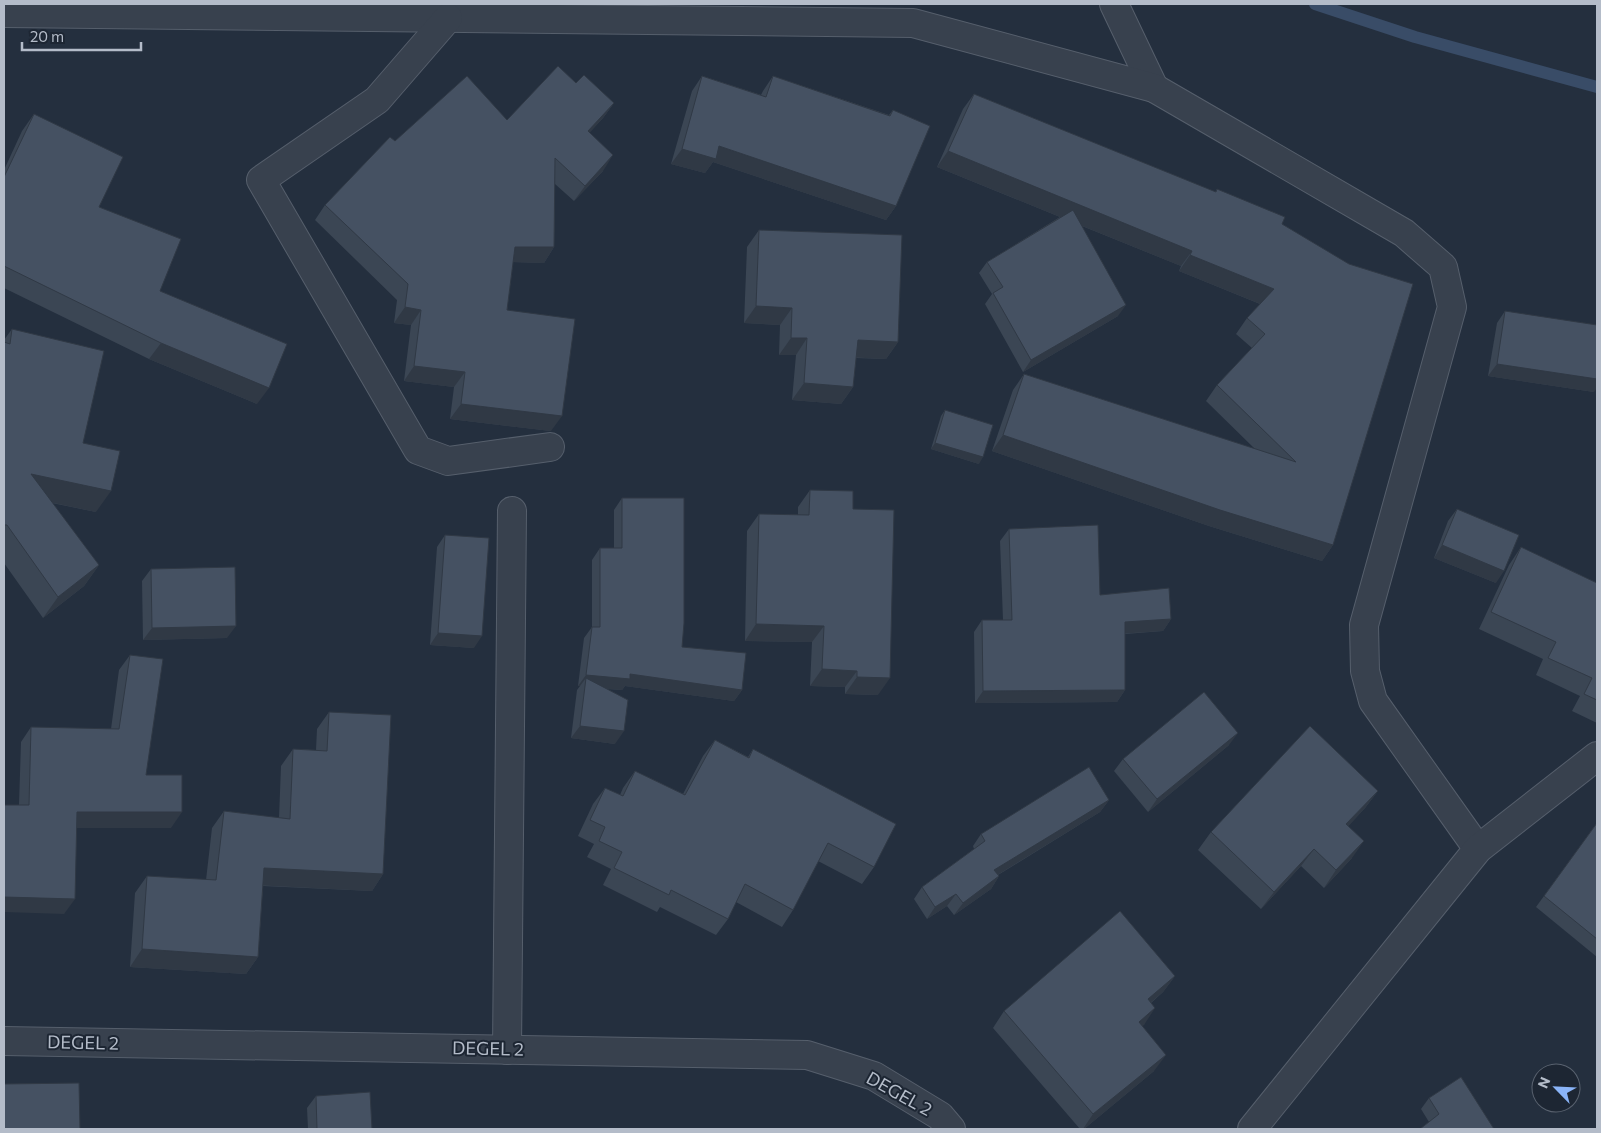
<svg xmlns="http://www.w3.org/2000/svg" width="1601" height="1133" viewBox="0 0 1601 1133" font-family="Commissioner,sans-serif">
  <rect width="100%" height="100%" fill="#242f3e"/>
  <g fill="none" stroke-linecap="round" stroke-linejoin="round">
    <path stroke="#394c67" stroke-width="12" d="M 1315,4 L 1415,37 L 1597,87"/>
    <g stroke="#565f6c" stroke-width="30">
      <g id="minor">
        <path d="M 1114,4 L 1154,88"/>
        <path d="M 4,13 L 913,23 L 1154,88 L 1404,233 L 1443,267 L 1452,307 L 1364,625 L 1365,671 L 1373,701 L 1478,849"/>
        <path d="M 448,18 L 377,100 L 261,180 L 418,450 L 448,461 L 550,447"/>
        <path d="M 4,1041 L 807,1055 L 874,1076 L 940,1116 L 951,1129"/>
        <path d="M 507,1050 L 512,511"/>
        <path d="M 1252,1129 L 1478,849 L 1597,756"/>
      </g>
    </g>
    <use href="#minor" stroke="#38414e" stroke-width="28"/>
  </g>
  <g fill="#3b4654">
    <path d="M 702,76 L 761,95 L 763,91 L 773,76 L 889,115 L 893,110 L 896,206 L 886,220 L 713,162 L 705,173 L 671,164 L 692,91 Z"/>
    <path d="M 576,83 L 614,103 L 603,118 L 589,133 L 603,171 L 574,201 L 555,184 L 554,247 L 544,263 L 513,262 L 507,310 L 551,431 L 450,419 L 454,387 L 404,381 L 411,325 L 394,323 L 397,300 L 315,220 L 325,205 L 395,141 L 507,120 Z"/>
    <path d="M 974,94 L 1215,192 L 1217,189 L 1282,224 L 1333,545 L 1322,561 L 1209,526 L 992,451 L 1013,390 L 1024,374 L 1255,449 L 1206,401 L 1217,385 L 1252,348 L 1236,334 L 1247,318 L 1260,304 L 1179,271 L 1181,266 L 1082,226 L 1118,316 L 1023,372 L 985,304 L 992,294 L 979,273 L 987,262 L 1060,217 L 937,167 L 963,109 Z"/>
    <path d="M 34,114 L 160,291 L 257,404 L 149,359 L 4,288 L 4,170 L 22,131 Z"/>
    <path d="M 759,230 L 898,342 L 886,359 L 856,358 L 853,387 L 841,404 L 792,400 L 796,355 L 779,355 L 780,325 L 744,323 L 747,247 Z"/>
    <path d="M 1505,311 L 1594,392 L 1488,376 L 1497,323 Z"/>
    <path d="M 12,329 L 83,443 L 96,512 L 52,503 L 99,565 L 84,586 L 43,618 L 4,563 L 4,340 Z"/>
    <path d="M 945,410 L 979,464 L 931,449 L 941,416 Z"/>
    <path d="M 810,490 L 853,509 L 878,695 L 845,694 L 845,687 L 810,686 L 812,642 L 745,641 L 747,531 L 759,514 L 798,515 L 798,507 Z"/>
    <path d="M 622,498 L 682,647 L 742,690 L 734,701 L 625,686 L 622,690 L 607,689 L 615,744 L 571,738 L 577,690 L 580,686 L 578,686 L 584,638 L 592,627 L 592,560 L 600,548 L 614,548 L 614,510 Z"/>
    <path d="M 1457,509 L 1496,583 L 1434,558 L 1448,521 Z"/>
    <path d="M 1009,529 L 1100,595 L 1171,619 L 1163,631 L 1125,634 L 1125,690 L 1117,702 L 975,703 L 974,632 L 982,620 L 1003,620 L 1000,541 Z"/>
    <path d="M 445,535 L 474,648 L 430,645 L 437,547 Z"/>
    <path d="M 1521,547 L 1597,583 L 1597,723 L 1572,711 L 1580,696 L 1536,675 L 1543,659 L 1479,629 L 1509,565 Z"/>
    <path d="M 151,569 L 227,638 L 143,640 L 142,581 Z"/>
    <path d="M 130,655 L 146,775 L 171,828 L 76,828 L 64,914 L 19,805 L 21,742 L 31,727 L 111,729 L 119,670 Z"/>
    <path d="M 329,712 L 383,874 L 372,891 L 263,886 L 258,957 L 246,974 L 130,967 L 135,893 L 147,876 L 206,880 L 212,828 L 224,811 L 279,818 L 281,766 L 293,749 L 316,750 L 317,729 Z"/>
    <path d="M 715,740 L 748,757 L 753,749 L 874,867 L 862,884 L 818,861 L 793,910 L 782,927 L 736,902 L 728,919 L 716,935 L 660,907 L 657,912 L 603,885 L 611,869 L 587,857 L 594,844 L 578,836 L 593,804 L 605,788 L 620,795 L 623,788 L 635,771 L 683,794 L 703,756 Z"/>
    <path d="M 1229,745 L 1148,812 L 1114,771 L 1123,759 Z"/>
    <path d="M 1378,791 L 1365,808 L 1348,826 L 1352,858 L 1324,888 L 1301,866 L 1261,909 L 1198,850 L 1211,832 Z"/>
    <path d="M 1109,800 L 1100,812 L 998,875 L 999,876 L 991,889 L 954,915 L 947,906 L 927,919 L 914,899 L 922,887 L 974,849 L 973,846 L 981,834 Z"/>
    <path d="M 1597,823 L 1597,957 L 1536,907 Z"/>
    <path d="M 1175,976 L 1163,992 L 1151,1003 L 1144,1025 L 1142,1025 L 1154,1071 L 1084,1129 L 1080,1129 L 993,1028 L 1004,1011 Z"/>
    <path d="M 316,1096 L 372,1129 L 308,1129 L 307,1108 Z"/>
    <path d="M 1429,1098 L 1494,1129 L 1429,1122 L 1421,1109 Z"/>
  </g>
  <g fill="#303945">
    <path d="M 614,103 L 603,118 L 577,146 L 588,131 Z"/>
    <path d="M 719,146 L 896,206 L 886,220 L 713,162 L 705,173 L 671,164 L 682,149 Z"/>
    <path d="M 948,151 L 1192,251 L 1181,266 L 937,167 Z"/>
    <path d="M 613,155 L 603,171 L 574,201 L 585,186 Z"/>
    <path d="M 515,247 L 554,247 L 544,263 L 504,262 Z"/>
    <path d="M 1190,255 L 1274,289 L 1263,305 L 1179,271 Z"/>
    <path d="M 1126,305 L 1118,316 L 1023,372 L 1031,360 Z"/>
    <path d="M 756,306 L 792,308 L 780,325 L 744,323 Z"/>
    <path d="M 405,307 L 421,310 L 411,325 L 394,323 Z"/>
    <path d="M 791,338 L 807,338 L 796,355 L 779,355 Z"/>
    <path d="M 858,340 L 898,342 L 886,359 L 846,357 Z"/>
    <path d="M 161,343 L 269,388 L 257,404 L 149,359 Z"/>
    <path d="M 1497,364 L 1597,379 L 1597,388 L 1594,392 L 1488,376 Z"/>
    <path d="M 414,366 L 465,372 L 454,387 L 404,381 Z"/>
    <path d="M 804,383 L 853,387 L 841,404 L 792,400 Z"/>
    <path d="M 461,404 L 562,416 L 551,431 L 450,419 Z"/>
    <path d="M 1003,435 L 1333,545 L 1322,561 L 1209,526 L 992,451 Z"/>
    <path d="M 935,443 L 983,457 L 979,464 L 931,449 Z"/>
    <path d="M 31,474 L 111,491 L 96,512 L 16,495 Z"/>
    <path d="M 1442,545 L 1504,571 L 1496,583 L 1434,558 Z"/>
    <path d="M 99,565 L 84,586 L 43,618 L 58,597 Z"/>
    <path d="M 1171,619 L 1163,631 L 1116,634 L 1125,622 Z"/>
    <path d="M 756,624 L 824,626 L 812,642 L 745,641 Z"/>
    <path d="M 236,626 L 227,638 L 143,640 L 152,628 Z"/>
    <path d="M 438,633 L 482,636 L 474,648 L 430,645 Z"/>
    <path d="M 822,669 L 857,671 L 845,687 L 810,686 Z"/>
    <path d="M 630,674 L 742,690 L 734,701 L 625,686 L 622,690 L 585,687 L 586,678 L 580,686 L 578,686 L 586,675 Z"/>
    <path d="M 857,677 L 890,678 L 878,695 L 845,694 Z"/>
    <path d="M 1125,690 L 1117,702 L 975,703 L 983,691 Z"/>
    <path d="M 580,726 L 624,731 L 615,744 L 571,738 Z"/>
    <path d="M 1238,733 L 1229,745 L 1148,812 L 1157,799 Z"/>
    <path d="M 1378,791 L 1365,808 L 1334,842 L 1346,824 Z"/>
    <path d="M 1109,800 L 1100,812 L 986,882 L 994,870 Z"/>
    <path d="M 77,812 L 182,812 L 171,828 L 66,828 Z"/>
    <path d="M 1364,841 L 1352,858 L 1324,888 L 1336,870 Z"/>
    <path d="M 1314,849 L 1301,866 L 1261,909 L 1274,892 Z"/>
    <path d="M 264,868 L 383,874 L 372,891 L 252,885 Z"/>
    <path d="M 999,876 L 991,889 L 954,915 L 963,903 Z"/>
    <path d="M 956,894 L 947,906 L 927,919 L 935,907 Z"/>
    <path d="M 4,897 L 75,899 L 64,914 L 4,912 Z"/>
    <path d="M 142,949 L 258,957 L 246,974 L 130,967 Z"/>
    <path d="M 1175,976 L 1163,992 L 1136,1015 L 1148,999 Z"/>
    <path d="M 1155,1008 L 1144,1025 L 1127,1038 L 1139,1022 Z"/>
    <path d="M 1166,1055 L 1154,1071 L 1084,1129 L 1083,1129 L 1093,1114 Z"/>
  </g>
  <g fill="#455162" stroke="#303945">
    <path d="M 558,66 L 576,83 L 584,75 L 614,103 L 588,131 L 613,155 L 585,186 L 555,158 L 554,247 L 515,247 L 507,310 L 575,319 L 562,416 L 461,404 L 465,372 L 414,366 L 421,310 L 405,307 L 408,284 L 325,205 L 390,137 L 395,141 L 467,76 L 507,120 Z"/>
    <path d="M 702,76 L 766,97 L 773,76 L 890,116 L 893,110 L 930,126 L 896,206 L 719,146 L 716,159 L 682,149 Z"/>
    <path d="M 974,94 L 1216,192 L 1217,189 L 1285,217 L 1282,224 L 1349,264 L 1413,284 L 1333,545 L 1220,510 L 1003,435 L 1024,374 L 1296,462 L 1217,385 L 1265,334 L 1247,318 L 1274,289 L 1190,255 L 1192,251 L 948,151 Z"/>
    <path d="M 34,114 L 123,157 L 99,207 L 181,239 L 160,291 L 287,344 L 269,388 L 161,343 L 4,266 L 4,177 Z"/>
    <path d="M 1073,210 L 1126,305 L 1031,360 L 993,293 L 1003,287 L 987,262 Z"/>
    <path d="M 759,230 L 902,235 L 898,342 L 858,340 L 853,387 L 804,383 L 807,338 L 791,338 L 792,308 L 756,306 Z"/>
    <path d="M 1505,311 L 1597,325 L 1597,379 L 1497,364 Z"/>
    <path d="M 12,329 L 104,351 L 83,443 L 120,451 L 111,491 L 31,474 L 99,565 L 58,597 L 7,525 L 4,525 L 4,342 L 10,344 Z"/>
    <path d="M 945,410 L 993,425 L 983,457 L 935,443 Z"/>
    <path d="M 810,490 L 853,491 L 853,509 L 894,510 L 890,678 L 857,677 L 857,671 L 822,669 L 824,626 L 756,624 L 759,514 L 809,515 Z"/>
    <path d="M 622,498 L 684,498 L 684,623 L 682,647 L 746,653 L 742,690 L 630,674 L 630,679 L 586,675 L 592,627 L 600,627 L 600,548 L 622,548 Z"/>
    <path d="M 1457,509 L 1519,535 L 1504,571 L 1442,545 Z"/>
    <path d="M 1098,525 L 1100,595 L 1169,588 L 1171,619 L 1125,622 L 1125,690 L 983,691 L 982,620 L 1012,620 L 1009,529 Z"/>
    <path d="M 445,535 L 489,538 L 482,636 L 438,633 Z"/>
    <path d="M 1521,547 L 1597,583 L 1597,700 L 1584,694 L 1592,678 L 1548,658 L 1556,642 L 1491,612 Z"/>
    <path d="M 235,567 L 236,626 L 152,628 L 151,569 Z"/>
    <path d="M 130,655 L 163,659 L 146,775 L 182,775 L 182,812 L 77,812 L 75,899 L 4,897 L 4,805 L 29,805 L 31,727 L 119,729 Z"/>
    <path d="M 586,678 L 628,700 L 624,731 L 580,726 Z"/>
    <path d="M 1204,692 L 1238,733 L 1157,799 L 1123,759 Z"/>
    <path d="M 329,712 L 391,715 L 383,874 L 264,868 L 258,957 L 142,949 L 147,876 L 216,880 L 224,811 L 290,819 L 293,749 L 327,751 Z"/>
    <path d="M 1310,726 L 1378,791 L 1346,824 L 1364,841 L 1336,870 L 1314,849 L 1274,892 L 1211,832 Z"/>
    <path d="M 715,740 L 749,758 L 753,749 L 896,824 L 874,867 L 828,843 L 793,910 L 745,884 L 728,919 L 671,890 L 669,895 L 614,868 L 622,852 L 599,841 L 605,827 L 590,820 L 605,788 L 623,796 L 635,771 L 685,795 Z"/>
    <path d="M 1089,767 L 1109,800 L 994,870 L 999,876 L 963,903 L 956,894 L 935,907 L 922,887 L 985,841 L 981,834 Z"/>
    <path d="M 1597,823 L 1597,939 L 1544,896 Z"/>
    <path d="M 1120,911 L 1175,976 L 1148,999 L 1155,1008 L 1139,1022 L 1166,1055 L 1093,1114 L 1004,1011 Z"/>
    <path d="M 1461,1077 L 1494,1129 L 1420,1129 L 1439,1114 L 1429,1098 Z"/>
    <path d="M 79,1083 L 80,1129 L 4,1129 L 4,1084 Z"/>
    <path d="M 370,1092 L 372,1129 L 317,1129 L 316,1096 Z"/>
  </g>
  <g text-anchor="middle" stroke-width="4" stroke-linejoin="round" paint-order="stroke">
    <g font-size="18" fill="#b4bcc9" stroke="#1d2633">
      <text transform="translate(83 1043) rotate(1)" y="6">DEGEL 2</text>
      <text transform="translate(488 1049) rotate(1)" y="6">DEGEL 2</text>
      <text transform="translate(899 1094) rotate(29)" y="6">DEGEL 2</text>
    </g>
  </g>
  <rect width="1601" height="1133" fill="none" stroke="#b4bcc9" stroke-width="10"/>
  <g transform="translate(1556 1088) rotate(294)"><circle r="24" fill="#1d2633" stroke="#59626f"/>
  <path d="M0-4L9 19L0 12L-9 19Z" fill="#8ab4f8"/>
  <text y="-8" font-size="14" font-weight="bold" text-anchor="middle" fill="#b4bcc9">N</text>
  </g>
  <path d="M22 42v8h119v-8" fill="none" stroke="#b4bcc9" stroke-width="2.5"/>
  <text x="30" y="42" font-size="15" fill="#b4bcc9" stroke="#1d2633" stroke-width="4" paint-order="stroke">20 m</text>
</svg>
